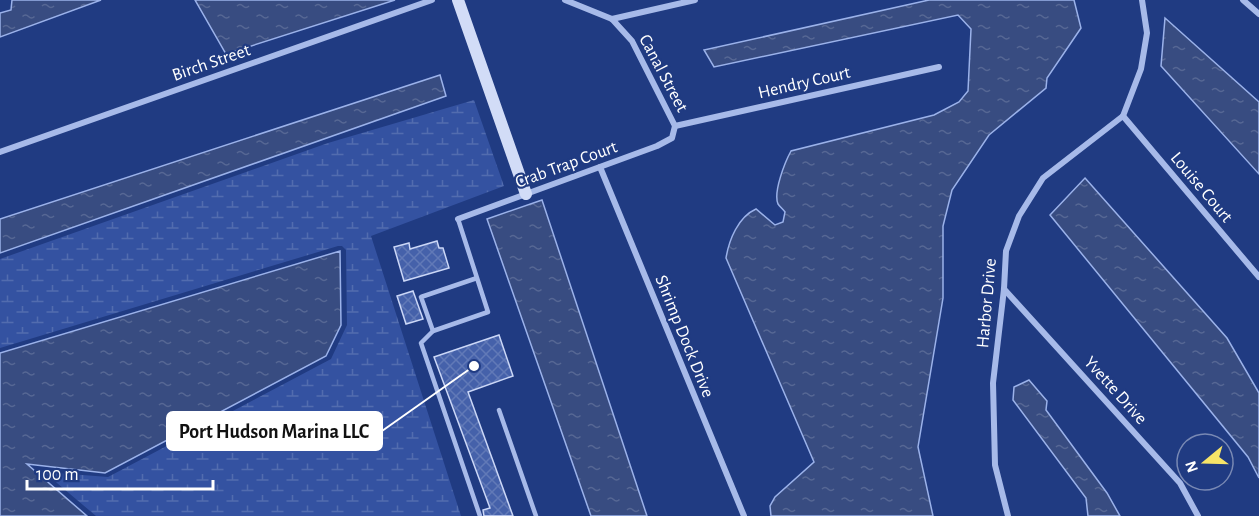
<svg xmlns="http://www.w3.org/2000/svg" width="1259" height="516" viewBox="0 0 1259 516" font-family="'Alegreya Sans',sans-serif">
  <defs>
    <pattern id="wetland-marsh" width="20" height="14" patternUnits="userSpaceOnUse" patternTransform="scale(1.5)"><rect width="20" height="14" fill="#3452a1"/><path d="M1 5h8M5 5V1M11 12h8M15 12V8" fill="none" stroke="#526caf"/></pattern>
    <pattern id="water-ripples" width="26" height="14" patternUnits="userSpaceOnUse" patternTransform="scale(1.5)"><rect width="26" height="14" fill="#384c81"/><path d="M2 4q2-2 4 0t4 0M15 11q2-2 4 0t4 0" fill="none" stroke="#566794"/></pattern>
    <pattern id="building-cross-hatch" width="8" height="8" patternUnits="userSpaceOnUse" patternTransform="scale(1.5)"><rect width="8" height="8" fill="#4561aa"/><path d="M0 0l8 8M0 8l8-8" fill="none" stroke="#6179b7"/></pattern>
  </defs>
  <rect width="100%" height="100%" fill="#203b82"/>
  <path fill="url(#wetland-marsh)" d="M 474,100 L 504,186 L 371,236 L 461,516 L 96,516 L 44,472 L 108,477 L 331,359 L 347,325 L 346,250 L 342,246 L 338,246 L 0,348 L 0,259 L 328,143 Z"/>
  <g fill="url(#water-ripples)" stroke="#9bb2ea" stroke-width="1.5">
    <path d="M 12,0 L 101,0 L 0,37 L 0,13 L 11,10 Z"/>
    <path d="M 195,0 L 395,0 L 226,54 Z"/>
    <path d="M 929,0 L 1074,0 L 1081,28 L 1047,78 L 1046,88 L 989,135 L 952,190 L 943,226 L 943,298 L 918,447 L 933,516 L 771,516 L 770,506 L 775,497 L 814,462 L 726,258 C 729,240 738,217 756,209 L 775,225 L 783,222 L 785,212 C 783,209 780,207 778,204 C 773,192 785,162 791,151 L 934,115 L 959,102 L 968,91 L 971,29 L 958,15 L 714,67 L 704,50 Z"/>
    <path d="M 1165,18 L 1259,102 L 1259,174 L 1161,66 Z"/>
    <path d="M 440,75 L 446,96 L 0,253 L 0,219 Z"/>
    <path d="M 1085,178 L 1227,338 L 1259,393 L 1259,478 L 1248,457 L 1050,215 Z"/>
    <path d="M 542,200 L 647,516 L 591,516 L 487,219 Z"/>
    <path d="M 340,251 L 341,325 L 326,356 L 105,473 L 27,464 L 87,516 L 0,516 L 0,353 Z"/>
    <path d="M 1029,380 L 1047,401 L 1046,410 L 1107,493 L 1120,516 L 1088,516 L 1086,498 L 1013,400 L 1014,387 Z"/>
  </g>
  <g fill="url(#building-cross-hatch)" stroke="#cbd7f7" stroke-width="1.5">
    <path d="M 437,241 L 439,248 L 443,248 L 449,268 L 404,281 L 394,247 L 409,243 L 410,249 Z"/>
    <path d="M 413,291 L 423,319 L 406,324 L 397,296 Z"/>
    <path d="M 499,335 L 513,376 L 468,392 L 513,516 L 484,516 L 483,510 L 490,508 L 434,357 Z"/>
  </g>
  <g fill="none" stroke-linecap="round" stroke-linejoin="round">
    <g stroke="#a7bae9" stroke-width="4.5">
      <path d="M 458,219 L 488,312 L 433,331 L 421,297 L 477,278"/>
      <path d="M 433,331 L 421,343 L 480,516"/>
      <path d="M 499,410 L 536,516"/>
    </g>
    <g stroke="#a7bae9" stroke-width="6">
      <path d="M 565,0 L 612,19 L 632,41 L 675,126"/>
      <path d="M 1243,0 L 1259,14"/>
      <path d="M 612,19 L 695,0"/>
      <path d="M 1123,116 L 1259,277"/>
      <path d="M 675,126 L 939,67"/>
      <path d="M 0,152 L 432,0"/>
      <path d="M 600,167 L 744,516"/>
      <path d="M 458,219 L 657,146 L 672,138 L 675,126"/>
      <path d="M 1004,289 L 1180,483 L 1198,516"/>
      <path d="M 1008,516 L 995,465 L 993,383 L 1004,289 L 1006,251 L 1019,216 L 1043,178 L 1123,116 L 1141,69 L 1147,33 L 1142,0"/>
    </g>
    <path stroke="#d2dcf7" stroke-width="12" d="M 458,0 L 526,194"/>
  </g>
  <g text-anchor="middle" stroke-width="4.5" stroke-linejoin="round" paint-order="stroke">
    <g font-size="18" fill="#fff" stroke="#203b82">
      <text transform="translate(211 62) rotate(-19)" y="6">Birch Street</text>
      <text transform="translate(664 73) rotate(62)" y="6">Canal Street</text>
      <text transform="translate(804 82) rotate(-13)" y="6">Hendry Court</text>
      <text transform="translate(566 164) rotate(-20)" y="6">Crab Trap Court</text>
      <text transform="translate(1202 187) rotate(50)" y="6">Louise Court</text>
      <text transform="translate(986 303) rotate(-85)" y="6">Harbor Drive</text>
      <text transform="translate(685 336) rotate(68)" y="6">Shrimp Dock Drive</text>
      <text transform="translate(1116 390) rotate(48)" y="6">Yvette Drive</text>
    </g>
  </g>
  <path fill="none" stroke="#fff" stroke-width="2" d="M474 366L382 431"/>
  <circle fill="#fff" stroke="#203b82" stroke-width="2" cx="474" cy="366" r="6"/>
  <rect fill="#fff" stroke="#fff" stroke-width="2" x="167" y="412" width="215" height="38" rx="6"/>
  <g font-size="20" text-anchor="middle" font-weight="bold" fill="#111">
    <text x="274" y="438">Port Hudson Marina LLC</text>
  </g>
  <g transform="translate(1205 462) rotate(251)"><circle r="28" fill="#203b82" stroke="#7989b4" stroke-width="1.5"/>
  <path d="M0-4.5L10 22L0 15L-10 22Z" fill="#f6e468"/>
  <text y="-9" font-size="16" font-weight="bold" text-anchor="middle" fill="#ffffff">N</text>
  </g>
  <path d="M27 480v9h186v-9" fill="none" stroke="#ffffff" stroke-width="3"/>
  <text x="36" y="480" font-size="18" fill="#ffffff" stroke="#203b82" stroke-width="4.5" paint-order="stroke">100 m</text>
</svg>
